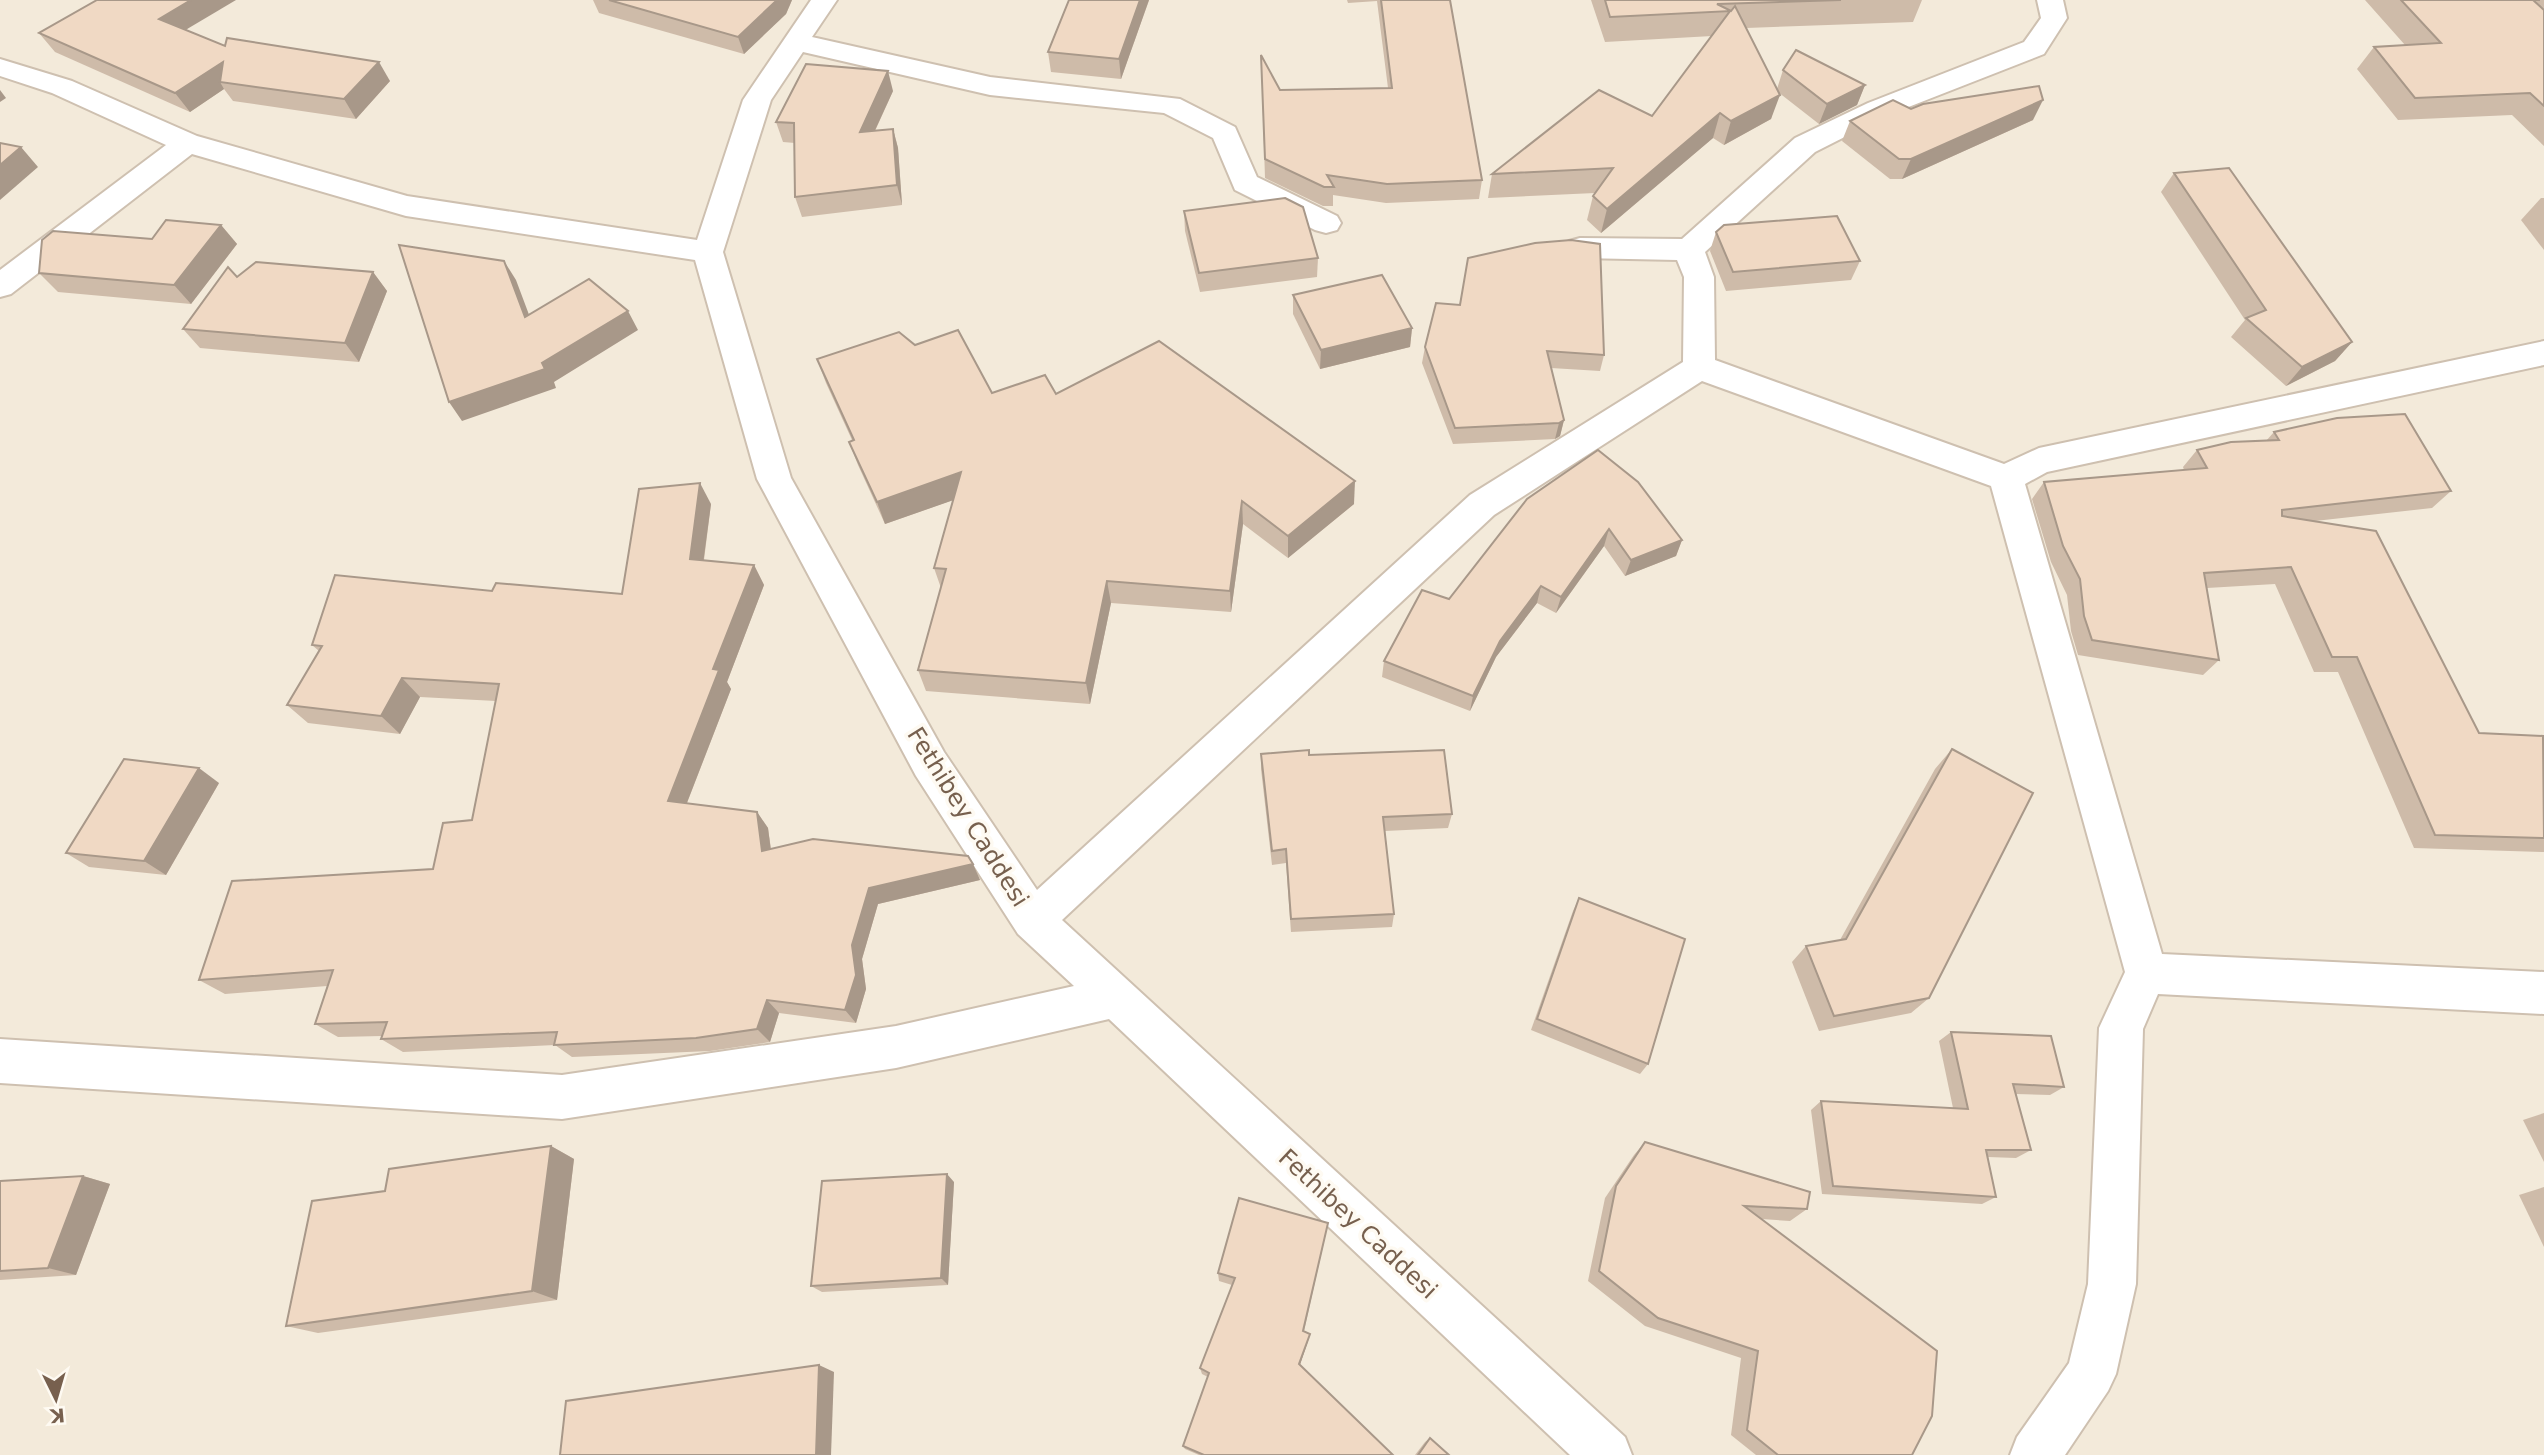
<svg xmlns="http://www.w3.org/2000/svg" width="2544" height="1455" viewBox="0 0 2544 1455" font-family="'DejaVu Sans',sans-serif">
  <rect width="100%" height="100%" fill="#fcf7eb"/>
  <rect fill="#f3eada" x="0" y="0" width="2544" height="1455"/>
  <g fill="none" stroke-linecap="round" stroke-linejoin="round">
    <g stroke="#cec0b0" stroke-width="4">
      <path id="minor" d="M 811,0 L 837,0 L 812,37 L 990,77 L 1180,99 L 1235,127 L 1257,177 L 1337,216 L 1341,223 L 1337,230 L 1326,233 L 1315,230 L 1235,190 L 1213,138 L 1164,113 L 990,95 L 803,52 L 771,100 L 723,252 L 791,478 L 944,752 L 1037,890 L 1470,495 L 1683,362 L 1684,277 L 1677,260 L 1580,258 L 1569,255 L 1565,248 L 1569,241 L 1580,238 L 1682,239 L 1795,138 L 1868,103 L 2024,42 L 2041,18 L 2037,0 L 2063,0 L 2067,18 L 2044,54 L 1888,115 L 1815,152 L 1705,252 L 1714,277 L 1715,360 L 2004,464 L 2039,448 L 2544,341 L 2544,365 L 2047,472 L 2025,484 L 2162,954 L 2544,972 L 2544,1014 L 2158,994 L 2143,1029 L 2136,1284 L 2116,1374 L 2108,1391 L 2065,1455 L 2010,1455 L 2017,1437 L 2069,1363 L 2088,1284 L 2099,1028 L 2125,972 L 1991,486 L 1702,381 L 1494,515 L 1062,920 L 1625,1437 L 1632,1455 L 1570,1455 L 1109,1019 L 896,1068 L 562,1119 L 0,1083 L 0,1039 L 562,1075 L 896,1026 L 1074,986 L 1018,934 L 916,776 L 757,479 L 695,260 L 406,216 L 192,154 L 11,294 L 0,297 L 0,270 L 166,145 L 52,93 L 0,76 L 0,59 L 72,81 L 197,136 L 407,196 L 697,240 L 743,100 Z"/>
    </g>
    <use href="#minor" fill="#fff" fill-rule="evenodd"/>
  </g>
  <g fill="#cebba9">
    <path d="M 593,0 L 792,0 L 786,14 L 744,54 L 599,13 Z"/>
    <path d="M 1069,0 L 1149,0 L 1121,79 L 1051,72 L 1048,52 Z"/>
    <path d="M 1347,0 L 1450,0 L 1482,180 L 1479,199 L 1386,203 L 1333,195 L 1333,206 L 1323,206 L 1265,178 L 1261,55 L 1280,90 L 1388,88 L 1377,1 L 1348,3 Z"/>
    <path d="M 1591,0 L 1922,0 L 1913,22 L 1746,28 L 1777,89 L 1783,70 L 1865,85 L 1857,105 L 1819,124 L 1778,92 L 1771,119 L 1724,145 L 1713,138 L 1601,233 L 1587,220 L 1593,196 L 1595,193 L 1488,198 L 1492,174 L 1652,116 L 1712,36 L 1605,42 Z"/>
    <path d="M 2365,0 L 2544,0 L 2544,146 L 2512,115 L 2398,120 L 2357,69 L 2374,47 L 2405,45 Z"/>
    <path d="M 186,30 L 225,46 L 390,81 L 356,119 L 233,101 L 224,89 L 190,112 L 55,52 L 39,33 Z"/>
    <path d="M 893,91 L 875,131 L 893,129 L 898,148 L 902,205 L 802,217 L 795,197 L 795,143 L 783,142 L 776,122 Z"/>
    <path d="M 1911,109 L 2033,120 L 1902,179 L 1890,179 L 1842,141 L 1850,121 Z"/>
    <path d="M 2174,173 L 2352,342 L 2335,361 L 2286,386 L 2231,337 L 2245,320 L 2161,192 Z"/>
    <path d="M 2541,198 L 2544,198 L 2544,250 L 2521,220 Z"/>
    <path d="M 1184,211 L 1318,258 L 1317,277 L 1200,292 L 1185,231 Z"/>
    <path d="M 221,225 L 237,244 L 191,304 L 58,292 L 39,273 L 152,239 Z"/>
    <path d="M 1716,232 L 1860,261 L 1851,280 L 1726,291 L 1710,251 Z"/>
    <path d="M 373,272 L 387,291 L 359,362 L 200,348 L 183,329 L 237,277 Z"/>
    <path d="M 1293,295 L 1412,328 L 1410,347 L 1320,369 L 1293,314 Z"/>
    <path d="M 1460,305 L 1604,355 L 1600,371 L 1551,368 L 1564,420 L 1560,436 L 1555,439 L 1453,444 L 1422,363 L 1425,347 Z"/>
    <path d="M 915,345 L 992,393 L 1056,394 L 1354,504 L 1288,558 L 1243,524 L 1231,612 L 1111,603 L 1090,704 L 926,691 L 918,670 L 941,588 L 934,568 L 953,500 L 885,524 L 858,465 L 849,442 L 852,440 L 826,383 L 817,359 Z"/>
    <path d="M 2274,432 L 2451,491 L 2432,508 L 2315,521 L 2479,733 L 2544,737 L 2544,852 L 2414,848 L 2338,672 L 2314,672 L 2275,584 L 2207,588 L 2219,660 L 2203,675 L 2078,655 L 2071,631 L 2067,595 L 2051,562 L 2032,499 L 2044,482 L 2184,470 L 2183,467 L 2197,450 L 2266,441 Z"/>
    <path d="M 1527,499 L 1682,540 L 1676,556 L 1625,576 L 1604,546 L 1556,613 L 1537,603 L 1496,657 L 1470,711 L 1382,677 L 1384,661 L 1449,599 Z"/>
    <path d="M 711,504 L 704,560 L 754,565 L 764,585 L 727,682 L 731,689 L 687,803 L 757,812 L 768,828 L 771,849 L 973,864 L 980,880 L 878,904 L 862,959 L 866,989 L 856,1023 L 779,1013 L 770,1042 L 710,1051 L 572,1057 L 555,1045 L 403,1052 L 381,1039 L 382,1036 L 338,1037 L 315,1024 L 327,986 L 225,994 L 199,980 L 433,869 L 472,820 L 496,701 L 420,697 L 400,734 L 308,723 L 287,705 L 319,651 L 312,645 L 492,591 L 622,594 Z"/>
    <path d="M 1952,749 L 1929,998 L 1911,1013 L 1819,1031 L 1792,962 L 1806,946 L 1840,940 L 1935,769 Z"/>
    <path d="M 1261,754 L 1309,755 L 1452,814 L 1448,828 L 1385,831 L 1394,914 L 1392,927 L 1291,932 L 1286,863 L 1272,865 L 1261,769 Z"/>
    <path d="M 219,783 L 166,875 L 89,867 L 66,853 Z"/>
    <path d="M 1579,898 L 1648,1064 L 1640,1074 L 1531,1030 L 1573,911 Z"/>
    <path d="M 1951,1032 L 2064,1087 L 2050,1095 L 2016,1094 L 2031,1150 L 2016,1158 L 1988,1157 L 1996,1197 L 1982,1204 L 1822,1194 L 1811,1110 L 1821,1101 L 1953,1108 L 1939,1041 Z"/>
    <path d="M 2544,1113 L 2544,1162 L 2523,1120 Z"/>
    <path d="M 1645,1142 L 1807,1209 L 1790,1221 L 1762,1219 L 1912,1455 L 1756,1455 L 1731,1435 L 1741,1358 L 1645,1326 L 1588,1281 L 1605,1198 L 1634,1155 Z"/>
    <path d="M 551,1146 L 574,1159 L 557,1300 L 318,1333 L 286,1326 L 385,1191 Z"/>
    <path d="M 83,1176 L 110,1184 L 76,1275 L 0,1280 L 0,1181 Z"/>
    <path d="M 954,1182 L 948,1285 L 822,1292 L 811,1286 Z"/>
    <path d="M 2544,1187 L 2544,1247 L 2519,1195 Z"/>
    <path d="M 1326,1233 L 1304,1331 L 1308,1341 L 1300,1365 L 1393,1455 L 1199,1455 L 1185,1449 L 1183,1446 L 1208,1377 L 1202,1374 L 1200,1368 L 1232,1285 L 1219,1281 L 1218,1273 Z"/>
    <path d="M 1430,1438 L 1449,1455 L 1415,1455 L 1425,1442 Z"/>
  </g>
  <g fill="#a89889">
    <path d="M 191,0 L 236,0 L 172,38 L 159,19 Z"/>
    <path d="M 777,0 L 792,0 L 786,14 L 744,54 L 738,37 Z"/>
    <path d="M 1140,0 L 1149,0 L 1121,79 L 1119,59 Z"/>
    <path d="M 223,62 L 220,82 L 224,89 L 190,112 L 175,93 Z"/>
    <path d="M 379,62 L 390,81 L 356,119 L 344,99 Z"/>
    <path d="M 888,71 L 893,91 L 865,152 L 860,132 Z"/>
    <path d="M 1865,85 L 1857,105 L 1819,124 L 1827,104 Z"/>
    <path d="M 0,90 L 6,98 L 0,102 Z"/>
    <path d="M 1780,95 L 1771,119 L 1724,145 L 1731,121 Z"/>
    <path d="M 2043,100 L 2033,120 L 1902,179 L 1911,159 Z"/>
    <path d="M 1720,113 L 1713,138 L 1601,233 L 1607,209 Z"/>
    <path d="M 893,129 L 898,148 L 902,205 L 897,185 Z"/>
    <path d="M 21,147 L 38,167 L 0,200 L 0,165 Z"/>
    <path d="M 221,225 L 237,244 L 191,304 L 174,285 Z"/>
    <path d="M 504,261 L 516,280 L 537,336 L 525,317 Z"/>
    <path d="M 373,272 L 387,291 L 359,362 L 345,343 Z"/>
    <path d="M 628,311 L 638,330 L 554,382 L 556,388 L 462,421 L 449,402 L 542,363 Z"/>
    <path d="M 1412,328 L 1410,347 L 1320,369 L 1321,350 Z"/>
    <path d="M 2352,342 L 2335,361 L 2286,386 L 2302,367 Z"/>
    <path d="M 1564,420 L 1560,436 L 1555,439 L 1559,423 Z"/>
    <path d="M 961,472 L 968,495 L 885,524 L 877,502 Z"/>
    <path d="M 1355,481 L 1354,504 L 1288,558 L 1288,536 Z"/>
    <path d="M 700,483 L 711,504 L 701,579 L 690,559 Z"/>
    <path d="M 1242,501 L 1243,524 L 1231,612 L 1230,591 Z"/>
    <path d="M 1609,529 L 1604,546 L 1556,613 L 1561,597 Z"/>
    <path d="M 1682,540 L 1676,556 L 1625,576 L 1631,560 Z"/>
    <path d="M 754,565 L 764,585 L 727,682 L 731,689 L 681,818 L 668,801 L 713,669 Z"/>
    <path d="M 1107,581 L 1111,603 L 1090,704 L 1086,683 Z"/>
    <path d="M 1541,586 L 1537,603 L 1496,657 L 1470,711 L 1473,696 L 1500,641 Z"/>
    <path d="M 402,678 L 420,697 L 400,734 L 381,716 Z"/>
    <path d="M 199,768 L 219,783 L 166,875 L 144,861 Z"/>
    <path d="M 757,812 L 768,828 L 773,867 L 762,851 Z"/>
    <path d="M 973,864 L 980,880 L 878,904 L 862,959 L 866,989 L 856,1023 L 845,1010 L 852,945 L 869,888 Z"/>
    <path d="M 767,1000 L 779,1013 L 770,1042 L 757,1029 Z"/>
    <path d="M 551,1146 L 574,1159 L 557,1300 L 532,1291 Z"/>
    <path d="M 947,1174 L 954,1182 L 948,1285 L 941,1278 Z"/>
    <path d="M 83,1176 L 110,1184 L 76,1275 L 48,1268 Z"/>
    <path d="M 1310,1334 L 1308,1341 L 1298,1370 L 1299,1364 Z"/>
    <path d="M 819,1365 L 834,1372 L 831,1455 L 816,1455 Z"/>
  </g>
  <g fill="#f0d9c4" stroke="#a89889" stroke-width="2">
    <path d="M 97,0 L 191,0 L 159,19 L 225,46 L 227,38 L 379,62 L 344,99 L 220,82 L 223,62 L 175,93 L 39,33 Z"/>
    <path d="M 609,0 L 777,0 L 738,37 Z"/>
    <path d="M 1069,0 L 1140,0 L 1119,59 L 1048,52 Z"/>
    <path d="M 1381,0 L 1450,0 L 1482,180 L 1387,184 L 1327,175 L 1334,187 L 1324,187 L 1265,159 L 1261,55 L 1280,90 L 1392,88 Z"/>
    <path d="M 1605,0 L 1841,0 L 1717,4 L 1731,11 L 1735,6 L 1780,95 L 1731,121 L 1720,113 L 1607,209 L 1593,196 L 1613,168 L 1492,174 L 1599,90 L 1652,116 L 1730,11 L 1610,17 Z"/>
    <path d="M 2401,0 L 2540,0 L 2533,0 L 2544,10 L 2544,106 L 2530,93 L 2415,98 L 2374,47 L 2441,43 Z"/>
    <path d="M 1796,50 L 1865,85 L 1827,104 L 1783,70 Z"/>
    <path d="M 806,64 L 888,71 L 860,132 L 893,129 L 897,185 L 795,197 L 794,123 L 776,122 Z"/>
    <path d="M 2039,86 L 2043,100 L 1911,159 L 1899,159 L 1850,121 L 1893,100 L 1911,109 L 1923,104 Z"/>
    <path d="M 0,143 L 21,147 L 0,165 Z"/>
    <path d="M 2229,168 L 2352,342 L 2302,367 L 2246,318 L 2266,310 L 2174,173 Z"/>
    <path d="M 1285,198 L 1303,207 L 1318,258 L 1199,273 L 1184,211 Z"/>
    <path d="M 1837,216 L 1860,261 L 1733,272 L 1716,232 L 1724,225 Z"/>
    <path d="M 166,220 L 221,225 L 174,285 L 39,273 L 42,240 L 53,231 L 152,239 Z"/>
    <path d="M 1571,240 L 1600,244 L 1604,355 L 1547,351 L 1564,420 L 1559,423 L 1455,428 L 1425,347 L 1436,303 L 1460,305 L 1468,258 L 1535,243 Z"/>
    <path d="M 399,245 L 504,261 L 525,317 L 589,279 L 628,311 L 542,363 L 545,369 L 449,402 Z"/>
    <path d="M 256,262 L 373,272 L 345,343 L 183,329 L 228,267 L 237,277 Z"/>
    <path d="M 1382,275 L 1412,328 L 1321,350 L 1293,295 Z"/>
    <path d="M 958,330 L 992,393 L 1045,375 L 1056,394 L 1159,341 L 1355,481 L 1288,536 L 1242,501 L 1230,591 L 1107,581 L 1086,683 L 918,670 L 946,569 L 934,568 L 961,472 L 877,502 L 849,442 L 854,440 L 817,359 L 899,332 L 915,345 Z"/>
    <path d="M 2405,414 L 2451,491 L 2282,510 L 2282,516 L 2376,531 L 2479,733 L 2543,736 L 2544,838 L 2435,835 L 2357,657 L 2332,657 L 2291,567 L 2204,573 L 2219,660 L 2092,640 L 2084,616 L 2080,579 L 2063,546 L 2044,482 L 2207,468 L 2197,450 L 2231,442 L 2279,440 L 2274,432 L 2337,418 Z"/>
    <path d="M 1598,450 L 1638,482 L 1682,540 L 1631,560 L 1609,529 L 1561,597 L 1541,586 L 1500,641 L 1473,696 L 1384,661 L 1422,590 L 1449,599 L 1527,499 Z"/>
    <path d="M 700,483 L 690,559 L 754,565 L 713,669 L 719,670 L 668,801 L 757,812 L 762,851 L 813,839 L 968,856 L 973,864 L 869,888 L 852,945 L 856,975 L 845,1010 L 767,1000 L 757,1029 L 696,1038 L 554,1045 L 557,1032 L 381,1039 L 387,1022 L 315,1024 L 333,970 L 199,980 L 232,881 L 433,869 L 443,823 L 472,820 L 499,684 L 402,678 L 381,716 L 287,705 L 322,646 L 312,645 L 335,575 L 492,591 L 496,583 L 622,594 L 639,489 Z"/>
    <path d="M 1952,749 L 2033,793 L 1929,998 L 1834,1016 L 1806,946 L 1846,939 Z"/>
    <path d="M 1309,750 L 1309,755 L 1444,750 L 1452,814 L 1383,817 L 1394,914 L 1291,919 L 1286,849 L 1272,851 L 1261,754 Z"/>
    <path d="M 124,759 L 199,768 L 144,861 L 66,853 Z"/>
    <path d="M 1579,898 L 1685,939 L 1648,1064 L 1537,1019 Z"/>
    <path d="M 1951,1032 L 2051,1036 L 2064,1087 L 2013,1084 L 2031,1150 L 1986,1150 L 1996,1197 L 1833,1186 L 1821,1101 L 1968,1109 Z"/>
    <path d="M 1645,1142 L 1810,1192 L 1807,1209 L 1744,1206 L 1937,1351 L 1932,1416 L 1912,1455 L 1778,1455 L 1747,1430 L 1758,1351 L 1658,1318 L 1599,1271 L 1616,1186 Z"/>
    <path d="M 551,1146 L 532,1291 L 286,1326 L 312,1201 L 385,1191 L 389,1169 Z"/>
    <path d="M 947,1174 L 941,1278 L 811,1286 L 822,1181 Z"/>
    <path d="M 83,1176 L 48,1268 L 0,1271 L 0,1181 Z"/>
    <path d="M 1239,1198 L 1328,1223 L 1303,1331 L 1310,1334 L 1299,1364 L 1393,1455 L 1204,1455 L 1183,1446 L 1209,1373 L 1200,1368 L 1235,1278 L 1218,1273 Z"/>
    <path d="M 819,1365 L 816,1455 L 560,1455 L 566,1401 Z"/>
    <path d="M 1430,1438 L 1449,1455 L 1418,1455 Z"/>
  </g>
  <g text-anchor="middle" stroke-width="7" stroke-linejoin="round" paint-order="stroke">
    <g font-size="24" fill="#77604e" stroke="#fefaf2">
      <text transform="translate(968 817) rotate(58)" y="8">Fethibey Caddesi</text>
      <text transform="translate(1358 1224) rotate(43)" y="8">Fethibey Caddesi</text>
    </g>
  </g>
  <g transform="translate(56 1399) rotate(175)" stroke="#fefaf2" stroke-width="5" paint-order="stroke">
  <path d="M0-5L12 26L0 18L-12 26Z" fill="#77604e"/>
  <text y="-10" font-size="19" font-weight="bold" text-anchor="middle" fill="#77604e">K</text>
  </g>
</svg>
